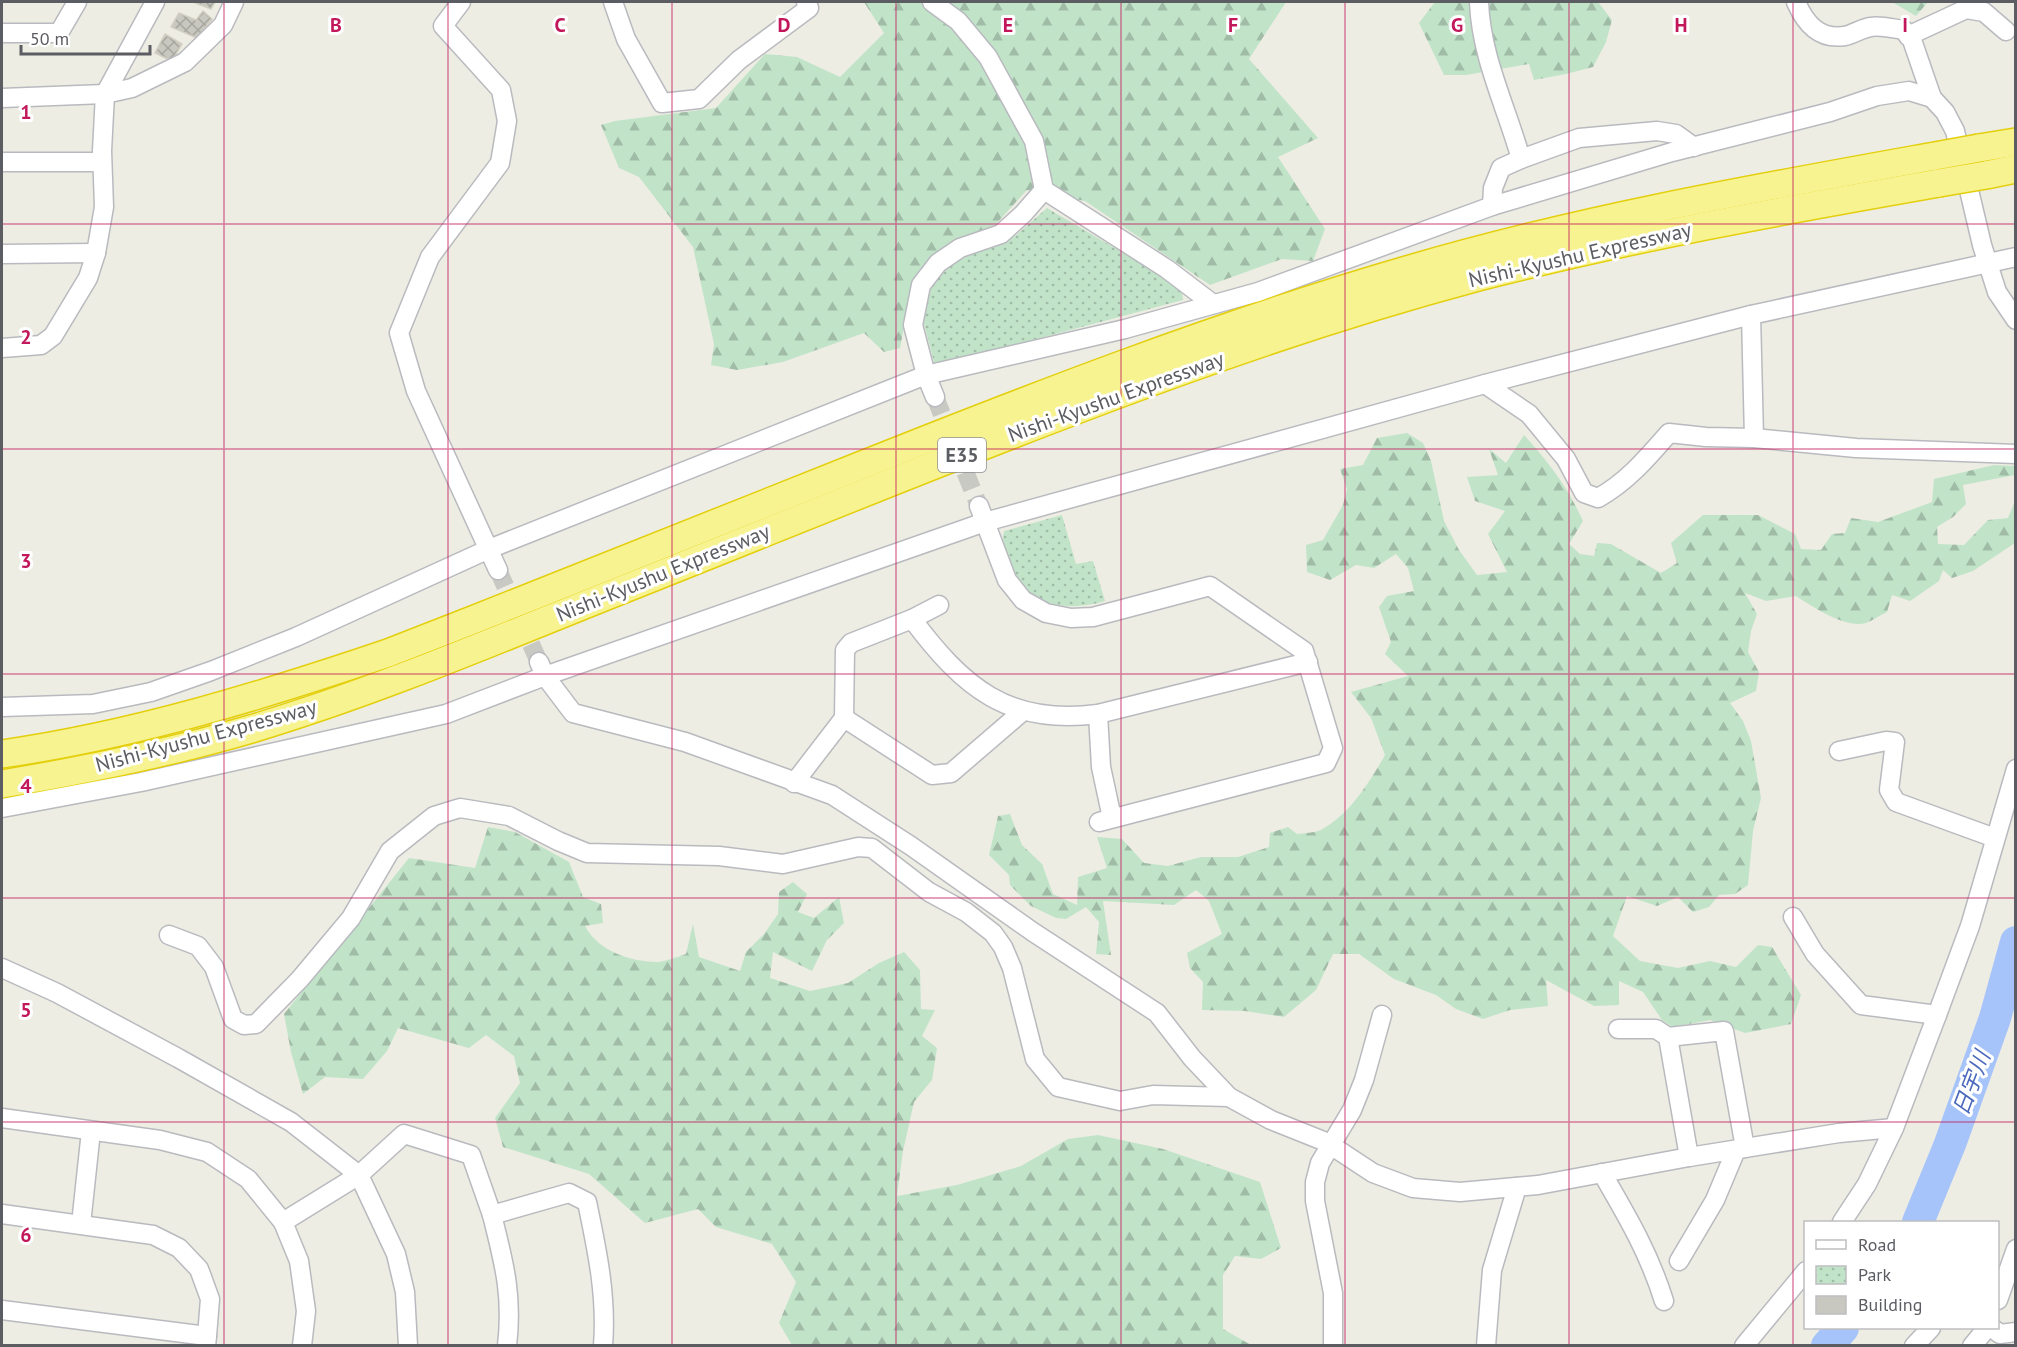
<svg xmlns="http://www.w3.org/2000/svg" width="2017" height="1347" viewBox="0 0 2017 1347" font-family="'PT Sans','Noto Sans JP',sans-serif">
  <defs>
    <pattern id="forest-firs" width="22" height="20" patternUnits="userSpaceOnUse" patternTransform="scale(1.5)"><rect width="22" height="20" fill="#c1e4c9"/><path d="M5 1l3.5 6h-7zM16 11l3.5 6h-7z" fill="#a0bca7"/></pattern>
    <pattern id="park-dots" width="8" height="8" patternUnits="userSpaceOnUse" patternTransform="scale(1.5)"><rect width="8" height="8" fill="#c1e4c9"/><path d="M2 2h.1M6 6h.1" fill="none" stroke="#a0bca7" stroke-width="1.8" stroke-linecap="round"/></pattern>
    <pattern id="building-cross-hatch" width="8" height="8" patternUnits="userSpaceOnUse" patternTransform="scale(1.5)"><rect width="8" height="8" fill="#c9c8c0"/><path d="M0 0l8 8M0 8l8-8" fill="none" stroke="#a6a6a0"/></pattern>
  </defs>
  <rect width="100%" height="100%" fill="#edede3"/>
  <g fill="url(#forest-firs)">
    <path d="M 864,2 L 1286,2 L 1249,59 L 1318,138 L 1278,157 L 1325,229 L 1313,261 L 1282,259 L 1210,285 L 1085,201 L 1027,190 L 996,224 L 948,246 L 911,290 L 900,348 L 884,352 L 864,333 L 783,362 L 737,370 L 711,365 L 714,344 L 693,247 L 639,177 L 619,168 L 601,125 L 615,121 L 716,108 L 765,54 L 797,57 L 840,77 L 884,33 Z"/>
    <path d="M 1435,2 L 1598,2 L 1612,20 L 1606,42 L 1593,67 L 1566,74 L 1534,80 L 1529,64 L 1466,75 L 1444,75 L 1419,23 Z"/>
    <path d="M 1892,2 L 1928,2 L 1916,16 Z"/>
    <path d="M 1407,433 L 1423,443 L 1431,461 L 1444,521 L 1459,550 L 1477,575 L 1507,572 L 1488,534 L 1505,511 L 1475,501 L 1467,477 L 1498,475 L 1489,449 L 1506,463 L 1524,435 C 1549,462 1568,488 1583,521 L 1569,544 L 1580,554 L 1594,556 L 1597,543 L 1611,544 L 1661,573 L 1677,563 L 1671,543 L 1703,515 L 1758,515 L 1795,534 L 1801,549 L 1821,550 L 1832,534 L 1845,533 L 1851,518 L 1878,522 L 1932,502 L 1934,479 L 1994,465 L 2015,466 L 2015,475 L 1963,485 L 1966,504 L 1953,517 L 1937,527 L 1938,544 L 1964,545 L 1988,520 L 2008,518 L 2015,501 L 2015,543 L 1973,571 L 1952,578 L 1943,570 L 1939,581 L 1910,601 L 1892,595 L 1887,612 C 1881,615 1873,620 1866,623 C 1846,629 1813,607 1796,596 L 1766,601 L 1745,593 L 1757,614 L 1751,631 L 1748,652 L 1759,672 L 1756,691 L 1730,703 L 1743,721 L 1751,741 L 1761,798 L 1753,831 L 1748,885 L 1735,894 L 1719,895 L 1709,907 L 1693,912 L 1678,897 L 1657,906 L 1627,896 L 1613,936 L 1640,961 L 1678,968 L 1710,961 L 1736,967 L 1758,945 L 1772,947 L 1801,995 L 1791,1024 L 1745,1033 L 1710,1020 L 1673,1027 L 1662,1020 L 1643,992 L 1619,981 L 1619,1005 L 1594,1006 L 1546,980 L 1548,1006 L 1510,1010 L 1483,1019 L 1456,1009 L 1436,995 L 1394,979 L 1359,954 L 1333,954 L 1316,990 L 1284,1017 L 1245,1011 L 1202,1010 L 1203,982 L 1190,968 L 1187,953 L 1222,934 L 1209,901 L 1196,890 L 1174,905 L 1103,901 L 1111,955 L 1096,954 L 1099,922 L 1086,907 L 1066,919 L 1056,918 L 1031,906 L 1010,885 L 1009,875 L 989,855 L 998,816 L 1010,814 L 1022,845 L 1042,864 L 1053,894 L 1077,905 L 1078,877 L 1107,868 L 1097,837 L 1122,839 L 1144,863 L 1168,866 L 1201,857 L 1238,857 L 1269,847 L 1270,833 L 1288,827 L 1297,834 C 1304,833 1314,833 1321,830 C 1350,814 1369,783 1385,755 L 1371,718 L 1351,692 L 1408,676 L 1385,654 L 1391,642 L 1379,607 L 1387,596 L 1414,591 L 1408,568 L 1396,554 L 1374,568 L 1356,565 L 1330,580 L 1307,572 L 1306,545 L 1323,540 L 1343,505 L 1347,489 L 1340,469 L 1363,465 L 1377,438 Z"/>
    <path d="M 488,827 L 515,832 L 569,862 L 583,897 L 601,904 L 603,923 L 585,926 C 598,951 631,962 658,962 C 667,961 677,957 686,954 L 693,924 L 699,957 L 740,971 L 746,952 L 764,934 L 778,914 L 779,892 L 793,882 L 807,894 L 798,912 L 814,918 L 839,897 L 844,923 L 827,940 L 812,971 L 773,952 L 770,978 L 810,991 L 848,983 L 879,963 L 904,952 L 920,970 L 921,1009 L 935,1010 L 922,1036 L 937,1048 L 932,1080 L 914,1102 L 903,1151 L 897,1196 L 957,1185 L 1021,1166 L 1068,1139 L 1098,1135 L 1163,1149 L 1260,1182 L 1281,1248 L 1261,1259 L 1235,1256 L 1223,1275 L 1223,1329 L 1251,1345 L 792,1345 L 779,1323 L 796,1282 L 772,1244 L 716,1227 L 698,1209 L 645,1223 L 589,1174 L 503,1147 L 495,1118 L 520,1083 L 514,1056 L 486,1035 L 469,1048 L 398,1028 L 387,1051 L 363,1079 L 325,1077 L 303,1094 L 291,1052 L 284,1014 L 409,858 L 475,868 Z"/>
  </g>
  <g fill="url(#park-dots)">
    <path d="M 1047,208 L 1152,270 L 1182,290 L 1183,300 L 935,366 L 922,316 L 926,288 L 959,259 L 994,247 L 1014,237 Z"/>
    <path d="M 1062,515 L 1076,564 L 1093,561 L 1105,601 C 1066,613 1023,606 1009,562 C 1005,551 1001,543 1004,531 Z"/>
  </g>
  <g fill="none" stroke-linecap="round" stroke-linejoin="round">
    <g stroke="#a7c4fa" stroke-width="32">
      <path d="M 1918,1222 L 1950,1144 L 1995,1018 L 2016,942"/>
      <path d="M 1827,1346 L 1843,1328"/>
    </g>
  </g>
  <g fill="url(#building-cross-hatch)" stroke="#d2d0c2" stroke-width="1.5">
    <path d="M 193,2 L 215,2 L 211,9 Z"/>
    <path d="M 203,11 L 212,19 L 197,38 L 171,27 L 179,13 L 196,20 Z"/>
    <path d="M 165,34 L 182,44 L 172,61 L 155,53 Z"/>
  </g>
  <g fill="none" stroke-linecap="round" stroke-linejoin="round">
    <g stroke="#c9c9c3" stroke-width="18" stroke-dasharray="18 9" stroke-linecap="butt">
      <path d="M 935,397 L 979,506"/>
      <path d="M 498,570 L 539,662"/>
    </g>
    <g stroke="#b9babf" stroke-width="21">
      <g id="minor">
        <path d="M 461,2 L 443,26 L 501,90 L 507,121 L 500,163 L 430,257 L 399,333 L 416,391 L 498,570"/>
        <path d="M 613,2 L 626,39 L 662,103 L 699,99 L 739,60 L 809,8 L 806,2"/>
        <path d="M 932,2 L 958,21 L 988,57 L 1034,141 L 1044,190 L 1167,269 L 1213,304"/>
        <path d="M 1479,2 C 1481,57 1506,106 1521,159 L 1501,168 L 1493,188 L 1492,206"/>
        <path d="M 1796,2 C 1805,23 1819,40 1845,36 C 1854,34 1862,28 1871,27 C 1881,25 1894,29 1904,30 L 1912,40 L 1932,98"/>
        <path d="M 2,33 L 59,33 L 77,2"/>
        <path d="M 1908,36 L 1966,9 L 1984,12 L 2006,31"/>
        <path d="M 2,98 L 105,94 L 132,88 L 185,62 L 223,25 L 234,2"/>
        <path d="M 1521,159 L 1579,138 L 1657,131 L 1676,134 L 1694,147"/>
        <path d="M 2,162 L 102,162"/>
        <path d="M 2,254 L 96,253"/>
        <path d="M 1751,315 L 1754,438"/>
        <path d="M 2,348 L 41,345 L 53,336 L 88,278 L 96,253 L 104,207 L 102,151 L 105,94 L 155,2"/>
        <path d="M 1485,384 L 1529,414 L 1566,459 L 1584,493 L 1598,498 C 1627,482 1648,457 1669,433 L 1706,437 L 1754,438 L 1856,448 L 2016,454"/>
        <path d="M 935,397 L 926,375 L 913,325 L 921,285 L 938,263 L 960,248 L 1001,234 L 1023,214 L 1044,190"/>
        <path d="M 979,506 L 1007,580 L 1023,600 L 1046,613 L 1071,618 L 1093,617 L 1210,586 L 1304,651 L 1333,748 L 1326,763 L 1099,822"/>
        <path d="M 912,619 C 963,687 1008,726 1098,714 L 1308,662"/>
        <path d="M 539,662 L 545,676 L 573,713 L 685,742 L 832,795 L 911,846 L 1033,932 L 1157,1013 L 1192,1058 L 1229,1097 L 1271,1120 L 1326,1142 L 1373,1173 L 1413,1188 L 1460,1192 L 1538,1185 L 1689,1157 L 1839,1133 L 1894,1128"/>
        <path d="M 2,707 L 93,704 L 151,692 L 211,671 L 296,637 L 489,549 L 926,375 L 1125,329 L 1258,292 L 1492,206 L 1672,152 L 1830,112 L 1877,96 L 1909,91 L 1932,98 L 1945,112 L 1955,131 L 1982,245 L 1997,292 L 2016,320"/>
        <path d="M 1098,714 L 1101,767 L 1112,818"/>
        <path d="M 844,718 L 932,775 L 951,773 L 1023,711"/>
        <path d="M 1839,751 L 1886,741 L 1895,742 L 1889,790 L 1896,802 L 1995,838"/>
        <path d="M 794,783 L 844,718 L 845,650 L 851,643 L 912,619 L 939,605"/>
        <path d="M 2,808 L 141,782 L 446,714 L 545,676 L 985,522 L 1485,384 L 1751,315 L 2016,257"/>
        <path d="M 1793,917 L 1815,954 L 1861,1005 L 1937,1015"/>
        <path d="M 169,935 L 198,946 L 214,967 L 233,1019 L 244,1025 L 256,1024 L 300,979 L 351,918 L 390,851 L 434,816 L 460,808 L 509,816 L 558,841 L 587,853 L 719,856 L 783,864 L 858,847 L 872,848 L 929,892 L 966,912 L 993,933 L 1003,947 L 1012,968 L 1035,1059 L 1058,1087 L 1120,1101 L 1153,1095 L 1229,1097"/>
        <path d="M 2,968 L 57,993 L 178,1058 L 291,1122 L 359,1175 L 396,1254 L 405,1292 L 408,1346"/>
        <path d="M 1618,1029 L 1656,1029 L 1668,1037 L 1689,1157"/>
        <path d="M 1668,1037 L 1724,1031 L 1745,1148"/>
        <path d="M 2,1118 L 160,1140 L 207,1152 L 248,1179 L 283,1222 L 299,1261 L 306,1311 L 302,1346"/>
        <path d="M 1602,1173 C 1627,1216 1649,1253 1664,1301"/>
        <path d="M 2,1214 L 153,1235 L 179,1248 L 199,1269 L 210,1299 L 207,1336"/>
        <path d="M 492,1215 C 504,1263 513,1295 507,1346"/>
        <path d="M 283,1222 L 359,1175 L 404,1134 L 471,1155 L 492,1215 L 569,1193 L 587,1202 C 597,1250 607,1296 603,1346"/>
        <path d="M 1842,1222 L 1867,1184 L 1894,1128 L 1937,1015 L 1970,926 L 2016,769"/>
        <path d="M 81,1224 L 91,1131"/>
        <path d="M 1679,1261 L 1715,1200 L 1736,1150"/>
        <path d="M 1998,1300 L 2016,1249"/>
        <path d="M 2,1310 L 207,1336 L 206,1346"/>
        <path d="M 1992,1328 L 2000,1334 L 2016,1332"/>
        <path d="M 1333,1346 L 1333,1293 L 1315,1201 L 1315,1182 L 1320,1163 L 1352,1110 L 1364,1080 L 1382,1015"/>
        <path d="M 1486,1346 L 1492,1270 L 1517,1187"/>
        <path d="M 1744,1346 L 1806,1271"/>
        <path d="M 1914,1346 L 1931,1328"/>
        <path d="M 1972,1346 L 1987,1328"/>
      </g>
    </g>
    <g stroke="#e4cf0d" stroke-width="30">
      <g id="highway">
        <path d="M 1979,148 L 2016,142"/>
        <path d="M 1986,175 L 2016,169"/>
        <path d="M 2,754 C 134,735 261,696 388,653 C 543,593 697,531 852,469 C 1035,396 1218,325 1407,270 C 1580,219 1757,188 1935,156"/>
        <path d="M 2,784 C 86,770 169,753 251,729 C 378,691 501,638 624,589 C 808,516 991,440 1176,373 C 1275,337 1377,304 1478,277 C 1630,238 1785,210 1939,183"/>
      </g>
    </g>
    <use href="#minor" stroke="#fff" stroke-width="18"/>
    <use href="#highway" stroke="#f7f391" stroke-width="27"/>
    <g stroke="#e4cf0d" stroke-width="30" stroke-linecap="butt">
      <g id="highway-bridge">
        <path d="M 1935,156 L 1979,148"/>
        <path d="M 1939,183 L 1986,175"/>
      </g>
    </g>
    <use href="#highway-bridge" stroke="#f7f391" stroke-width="27"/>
  </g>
  <path fill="none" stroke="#c2185b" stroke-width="1.5" stroke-opacity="0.55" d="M 224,2 L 224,1346M 448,2 L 448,1346M 672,2 L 672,1346M 896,2 L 896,1346M 1121,2 L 1121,1346M 1345,2 L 1345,1346M 1569,2 L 1569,1346M 1793,2 L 1793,1346M 2,224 L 2016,224M 2,449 L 2016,449M 2,674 L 2016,674M 2,898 L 2016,898M 2,1122 L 2016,1122"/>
  <g text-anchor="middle" stroke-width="6" stroke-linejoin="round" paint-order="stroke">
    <rect fill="#fff" stroke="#8d8e92" stroke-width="1.5" x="938" y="438" width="48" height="34" rx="4.5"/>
    <g font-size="20" font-weight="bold" fill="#5c5d63">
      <text x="962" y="462">E35</text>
    </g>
    <g font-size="21" fill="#5c5d63" stroke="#fff">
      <text transform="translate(1580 255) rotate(-13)" y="7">Nishi-Kyushu Expressway</text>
      <text transform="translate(1116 397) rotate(-20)" y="7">Nishi-Kyushu Expressway</text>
      <text transform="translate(663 573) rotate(-22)" y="7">Nishi-Kyushu Expressway</text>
      <text transform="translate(206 736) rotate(-15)" y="7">Nishi-Kyushu Expressway</text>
    </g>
    <g font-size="22" font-style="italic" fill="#4b69bc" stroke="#fff">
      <text transform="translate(1971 1083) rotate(-69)" y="8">日宇川</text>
    </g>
  </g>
  <g font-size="20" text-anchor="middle" font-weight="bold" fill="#c2185b" stroke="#fff" stroke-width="6" stroke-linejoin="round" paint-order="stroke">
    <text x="336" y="32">B</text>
    <text x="560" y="32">C</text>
    <text x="784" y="32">D</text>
    <text x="1008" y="32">E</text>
    <text x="1233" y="32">F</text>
    <text x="1457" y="32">G</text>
    <text x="1681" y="32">H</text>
    <text x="1905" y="32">I</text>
    <text x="26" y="119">1</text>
    <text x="26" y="344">2</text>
    <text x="26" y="568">3</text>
    <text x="26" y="793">4</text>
    <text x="26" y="1017">5</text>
    <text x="26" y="1242">6</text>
  </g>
  <rect width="2017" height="1347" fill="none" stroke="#5c5d63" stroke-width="6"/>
  <rect x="1804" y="1221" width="195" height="108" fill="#ffffff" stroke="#bebec1" stroke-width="1.5"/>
  <rect x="1816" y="1240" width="30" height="9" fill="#ffffff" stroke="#bebec1" stroke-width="1.5"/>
  <text x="1858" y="1251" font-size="18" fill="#5c5d63">Road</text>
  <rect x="1816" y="1266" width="30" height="18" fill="url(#park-dots)" stroke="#bebec1" stroke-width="1.5"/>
  <text x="1858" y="1281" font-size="18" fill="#5c5d63">Park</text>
  <rect x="1816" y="1296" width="30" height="18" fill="#c9c8c0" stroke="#bebec1" stroke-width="1.5"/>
  <text x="1858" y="1311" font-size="18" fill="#5c5d63">Building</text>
  <path d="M21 45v9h129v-9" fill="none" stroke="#5c5d63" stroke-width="3"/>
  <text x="30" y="45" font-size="18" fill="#5c5d63" stroke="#ffffff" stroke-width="4.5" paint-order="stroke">50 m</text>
</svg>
